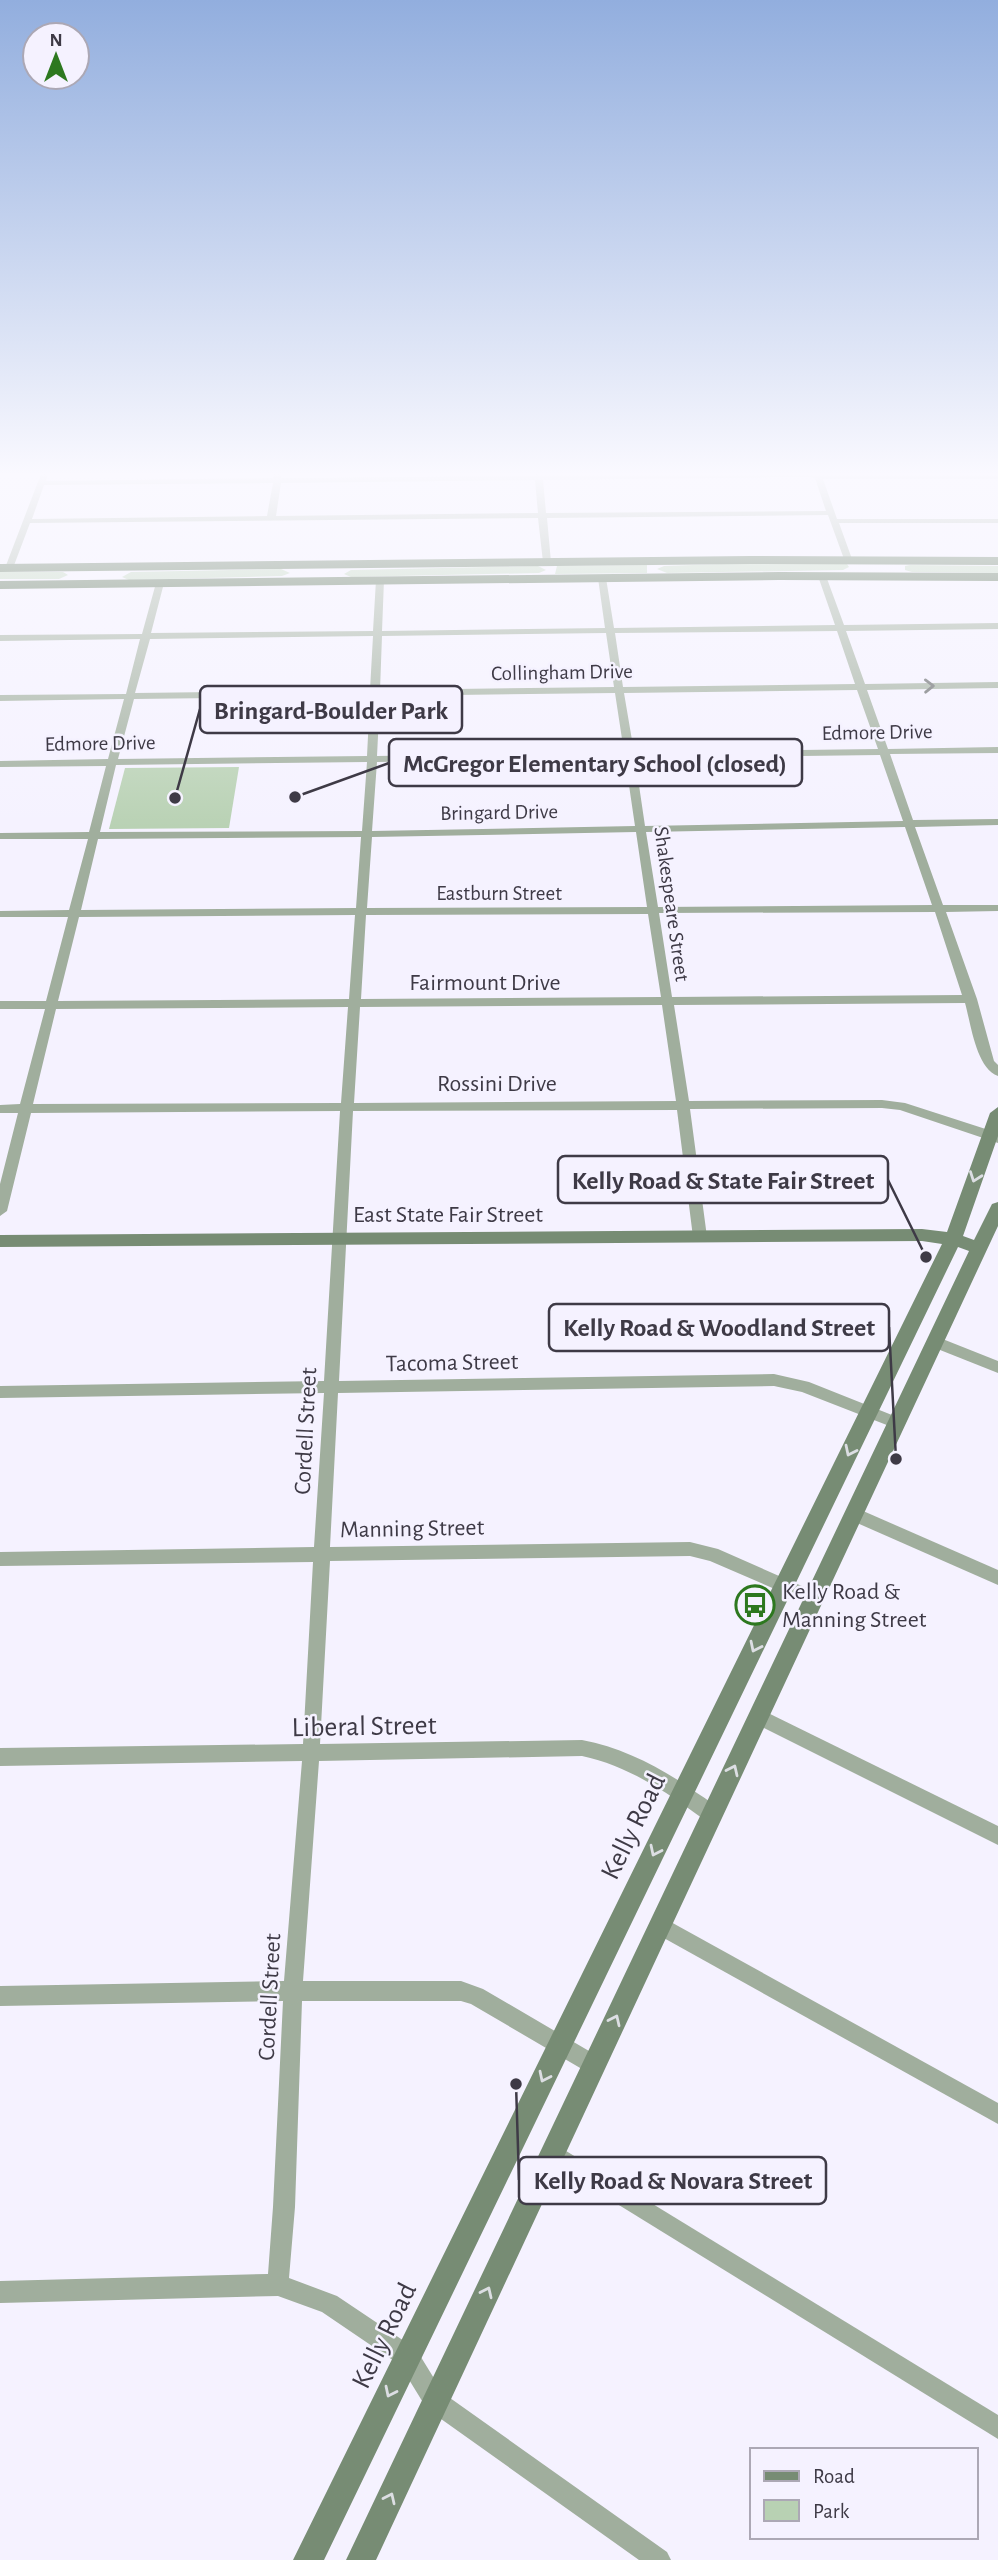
<svg xmlns="http://www.w3.org/2000/svg" width="998" height="2560" viewBox="0 0 998 2560" font-family="'Alegreya Sans',sans-serif">
  <rect width="100%" height="100%" fill="#f5f2ff"/>
  <g fill="#b8d1b3">
    <path d="M 751,563 L 847,564 L 849,567 L 843,570 L 667,573 L 657,569 L 664,566 Z"/>
    <path d="M 647,565 L 647,573 L 555,574 L 557,566 Z"/>
    <path d="M 910,565 L 998,566 L 998,573 L 912,572 L 905,570 L 905,566 Z"/>
    <path d="M 538,566 L 546,570 L 539,573 L 351,577 L 344,574 L 351,570 Z"/>
    <path d="M 281,569 L 290,573 L 282,576 L 129,580 L 122,577 L 131,572 Z"/>
    <path d="M 0,572 L 63,572 L 68,575 L 59,579 L 0,579 Z"/>
    <path d="M 239,767 L 229,828 L 109,829 L 125,768 Z"/>
  </g>
  <g fill="none" stroke-linecap="round" stroke-linejoin="round">
    <g fill="#a0ae9d" fill-rule="evenodd">
      <path d="M 41,474 L 48,475 L 46,481 L 273,478 L 274,474 L 282,474 L 281,478 L 534,476 L 534,474 L 542,475 L 998,475 L 998,479 L 823,479 L 837,519 L 998,519 L 998,523 L 839,523 L 852,559 L 848,562 L 844,559 L 828,515 L 547,518 L 551,562 L 547,565 L 543,562 L 538,518 L 30,523 L 13,568 L 6,570 L 5,568 ZM 808,477 L 815,478 L 826,511 L 546,513 L 543,480 ZM 535,480 L 538,513 L 276,516 L 281,483 ZM 273,483 L 267,516 L 32,519 L 44,485 Z"/>
      <path d="M 822,573 L 826,576 L 844,625 L 998,623 L 998,629 L 846,631 L 865,684 L 998,682 L 998,688 L 867,690 L 888,749 L 998,747 L 998,753 L 890,754 L 913,820 L 998,819 L 998,825 L 915,827 L 943,905 L 998,905 L 998,911 L 946,912 L 977,999 L 994,1061 L 998,1065 L 998,1076 C 976,1068 971,1024 965,1003 L 674,1005 L 689,1101 L 882,1100 L 905,1103 L 998,1133 L 998,1143 L 900,1110 L 882,1108 L 690,1109 L 707,1237 L 700,1242 L 693,1237 L 677,1110 L 353,1111 L 339,1381 L 774,1374 L 809,1382 L 902,1419 L 905,1423 L 902,1427 L 897,1429 L 802,1392 L 774,1386 L 338,1393 L 330,1547 L 690,1542 L 718,1549 L 820,1594 L 822,1599 L 820,1604 L 814,1606 L 710,1561 L 690,1556 L 330,1561 L 320,1744 L 582,1740 C 624,1748 662,1768 697,1793 C 706,1799 717,1805 721,1815 L 718,1821 L 712,1824 L 706,1821 C 668,1793 629,1766 582,1756 L 319,1761 L 303,1981 L 461,1981 L 483,1989 L 601,2058 L 604,2065 L 601,2072 L 594,2075 L 587,2072 L 471,2004 L 461,2001 L 302,2001 L 295,2207 L 289,2278 L 337,2296 L 416,2349 L 443,2393 L 667,2552 L 671,2560 L 639,2560 L 427,2409 L 400,2365 L 322,2312 L 278,2296 L 0,2303 L 0,2281 L 268,2274 L 273,2207 L 283,2001 L 0,2006 L 0,1986 L 284,1981 L 302,1761 L 0,1766 L 0,1748 L 303,1744 L 313,1562 L 0,1566 L 0,1552 L 314,1547 L 324,1393 L 0,1398 L 0,1386 L 324,1381 L 340,1111 L 31,1113 L 7,1211 L 0,1216 L 0,1184 L 18,1113 L 0,1113 L 0,1105 L 20,1104 L 45,1009 L 0,1009 L 0,1001 L 46,1001 L 68,917 L 0,917 L 0,911 L 69,910 L 88,839 L 0,839 L 0,833 L 89,832 L 106,766 L 0,767 L 0,761 L 108,759 L 124,699 L 0,701 L 0,695 L 126,694 L 140,639 L 0,641 L 0,635 L 142,634 L 156,583 L 160,580 L 164,583 L 151,633 L 373,631 L 376,580 L 380,577 L 384,580 L 382,631 L 605,628 L 598,578 L 602,575 L 606,578 L 614,628 L 835,625 L 818,576 ZM 837,631 L 855,684 L 623,687 L 615,633 ZM 606,633 L 614,687 L 380,690 L 382,636 ZM 373,636 L 370,690 L 135,693 L 150,639 ZM 857,690 L 878,749 L 634,752 L 624,693 ZM 615,693 L 624,752 L 377,756 L 380,696 ZM 370,696 L 367,756 L 118,759 L 134,699 ZM 880,755 L 903,821 L 645,826 L 635,758 ZM 625,758 L 635,826 L 372,831 L 377,762 ZM 367,762 L 362,831 L 100,832 L 116,765 ZM 905,827 L 932,905 L 658,907 L 646,832 ZM 636,832 L 647,907 L 367,908 L 372,837 ZM 361,837 L 356,908 L 81,910 L 98,839 ZM 935,912 L 962,995 L 672,997 L 659,913 ZM 648,914 L 661,997 L 361,999 L 366,915 ZM 355,915 L 349,999 L 58,1001 L 79,917 ZM 662,1005 L 676,1101 L 354,1103 L 360,1007 ZM 348,1007 L 341,1103 L 33,1104 L 56,1009 Z"/>
      <path d="M 935,1336 L 998,1361 L 998,1373 L 930,1346 L 928,1342 L 930,1338 Z"/>
      <path d="M 854,1507 L 998,1570 L 998,1585 L 848,1519 L 846,1514 L 848,1509 Z"/>
      <path d="M 758,1708 L 998,1826 L 998,1845 L 752,1722 L 749,1716 L 752,1710 Z"/>
      <path d="M 660,1916 L 998,2103 L 998,2124 L 653,1932 L 651,1925 L 653,1918 Z"/>
      <path d="M 553,2143 L 998,2415 L 998,2439 L 546,2160 L 543,2153 L 546,2146 Z"/>
    </g>
    <path fill="#778c74" fill-rule="evenodd" d="M 998,1107 L 998,1136 L 963,1236 L 974,1240 L 992,1204 L 998,1202 L 998,1226 L 376,2560 L 346,2560 L 969,1251 L 958,1247 L 324,2560 L 293,2560 L 942,1244 L 922,1241 L 0,1247 L 0,1235 L 922,1229 L 947,1232 L 990,1113 Z"/>
    <g fill="#425e3d" fill-rule="evenodd">
      <path d="M 750,556 L 998,557 L 998,565 L 750,564 L 0,572 L 0,564 Z"/>
      <path d="M 779,572 L 998,573 L 998,581 L 779,580 L 0,589 L 0,581 Z"/>
    </g>
  </g>
  <defs><path id="oneway-chevron" d="M-2-3.5L2.5 0L-2 3.5" fill="none" stroke-width="1.6" stroke-linecap="round" stroke-linejoin="round" transform="scale(1.75)"/></defs>
  <use stroke="#606364" href="#oneway-chevron" transform="translate(929 686) rotate(-1)"/>
  <g stroke="#dcdee3">
    <use href="#oneway-chevron" transform="translate(975 1177) rotate(110)"/>
    <use href="#oneway-chevron" transform="translate(850 1451) rotate(116)"/>
    <use href="#oneway-chevron" transform="translate(755 1647) rotate(116)"/>
    <use href="#oneway-chevron" transform="translate(733 1770) rotate(-65)"/>
    <use href="#oneway-chevron" transform="translate(655 1851) rotate(116)"/>
    <use href="#oneway-chevron" transform="translate(615 2020) rotate(-65)"/>
    <use href="#oneway-chevron" transform="translate(544 2077) rotate(116)"/>
    <use href="#oneway-chevron" transform="translate(487 2292) rotate(-65)"/>
    <use href="#oneway-chevron" transform="translate(390 2392) rotate(116)"/>
    <use href="#oneway-chevron" transform="translate(390 2498) rotate(-65)"/>
  </g>
  <linearGradient id="sky" x2="0" y2="1"><stop stop-color="#92aede"/><stop offset="0.57" stop-color="#faf9ff"/><stop offset="1" stop-color="#faf9ff" stop-opacity="0"/></linearGradient>
  <rect width="998" height="832" fill="url(#sky)"/>
  <defs>
    <g id="bus-ring" transform="scale(2.0125)"><circle r="9.5" fill="#f5f2ff" stroke="#2d781f" stroke-width="1.5"/><path d="M-5-6H5V4H4V6H2V4H-2V6H-4V4H-5ZM-3.5-4V0h7V-4ZM-3.5 1.2v1.5H-2V1.2ZM2 1.2v1.5H3.5V1.2Z" fill="#2d781f"/></g>
  </defs>
  <g fill-rule="evenodd">
    <use href="#bus-ring" x="755" y="1605"/>
  </g>
  <g text-anchor="middle" stroke-width="5" stroke-linejoin="round" paint-order="stroke">
    <g font-size="21" fill="#3e3a46" stroke="#f5f2ff">
      <text transform="translate(562 672) rotate(-1)" y="7">Collingham Drive</text>
      <text transform="translate(877 732) rotate(-1)" y="7">Edmore Drive</text>
      <text transform="translate(100 743) rotate(-1)" y="7">Edmore Drive</text>
      <text transform="translate(499 812) rotate(-1)" y="7">Bringard Drive</text>
      <text x="499" y="900">Eastburn Street</text>
      <text transform="translate(672 904) rotate(82)" y="7">Shakespeare Street</text>
    </g>
    <g font-size="24" fill="#3e3a46" stroke="#f5f2ff">
      <text x="485" y="990">Fairmount Drive</text>
      <text x="497" y="1091">Rossini Drive</text>
      <text x="448" y="1222">East State Fair Street</text>
      <text transform="translate(452 1362) rotate(-1)" y="8">Tacoma Street</text>
      <text transform="translate(305 1431) rotate(-87)" y="8">Cordell Street</text>
      <text transform="translate(412 1528) rotate(-1)" y="8">Manning Street</text>
      <text transform="translate(269 1997) rotate(-87)" y="8">Cordell Street</text>
    </g>
    <g font-size="24" fill="#3e3a46" stroke="#f5f2ff" text-anchor="start">
      <text x="782" y="1599">Kelly Road &amp;<tspan x="782" dy="28">Manning Street</tspan></text>
    </g>
    <g font-size="28" fill="#3e3a46" stroke="#f5f2ff">
      <text transform="translate(364 1725) rotate(-1)" y="10">Liberal Street</text>
      <text transform="translate(632 1826) rotate(-64)" y="10">Kelly Road</text>
      <text transform="translate(383 2335) rotate(-64)" y="10">Kelly Road</text>
    </g>
  </g>
  <path fill="none" stroke="#3e3a46" stroke-width="2.5" d="M175 798L200 709M295 797L389 763M926 1257L888 1180M896 1459L889 1327M516 2084L519 2180"/>
  <g fill="#3e3a46" stroke="#f5f2ff" stroke-width="2.5">
    <circle cx="175" cy="798" r="7"/>
    <circle cx="295" cy="797" r="7"/>
    <circle cx="926" cy="1257" r="7"/>
    <circle cx="896" cy="1459" r="7"/>
    <circle cx="516" cy="2084" r="7"/>
  </g>
  <g fill="#f5f2ff" stroke="#3e3a46" stroke-width="2.5">
    <rect x="200" y="686" width="262" height="47" rx="7"/>
    <rect x="389" y="739" width="413" height="47" rx="7"/>
    <rect x="558" y="1156" width="330" height="47" rx="7"/>
    <rect x="549" y="1304" width="340" height="47" rx="7"/>
    <rect x="519" y="2157" width="307" height="47" rx="7"/>
  </g>
  <g font-size="26" text-anchor="middle" font-weight="bold" fill="#3e3a46">
    <text x="331" y="719">Bringard-Boulder Park</text>
    <text x="595" y="772">McGregor Elementary School (closed)</text>
    <text x="723" y="1189">Kelly Road &amp; State Fair Street</text>
    <text x="719" y="1336">Kelly Road &amp; Woodland Street</text>
    <text x="673" y="2189">Kelly Road &amp; Novara Street</text>
  </g>
  <rect x="750" y="2448" width="228" height="91" fill="#f5f2ff" stroke="#aca8b5" stroke-width="2"/>
  <rect x="764" y="2471" width="35" height="10" fill="#778c74" stroke="#aca8b5" stroke-width="2"/>
  <text x="813" y="2483" font-size="21" fill="#3e3a46">Road</text>
  <rect x="764" y="2500" width="35" height="21" fill="#b8d1b3" stroke="#aca8b5" stroke-width="2"/>
  <text x="813" y="2518" font-size="21" fill="#3e3a46">Park</text>
  <g transform="translate(56 56)"><circle r="33" fill="#f5f2ff" stroke="#aca8b5" stroke-width="2"/>
  <path d="M0-5L12 26L0 18L-12 26Z" fill="#2d781f"/>
  <text y="-10" font-size="19" font-weight="bold" text-anchor="middle" fill="#3e3a46">N</text>
  </g>
</svg>
